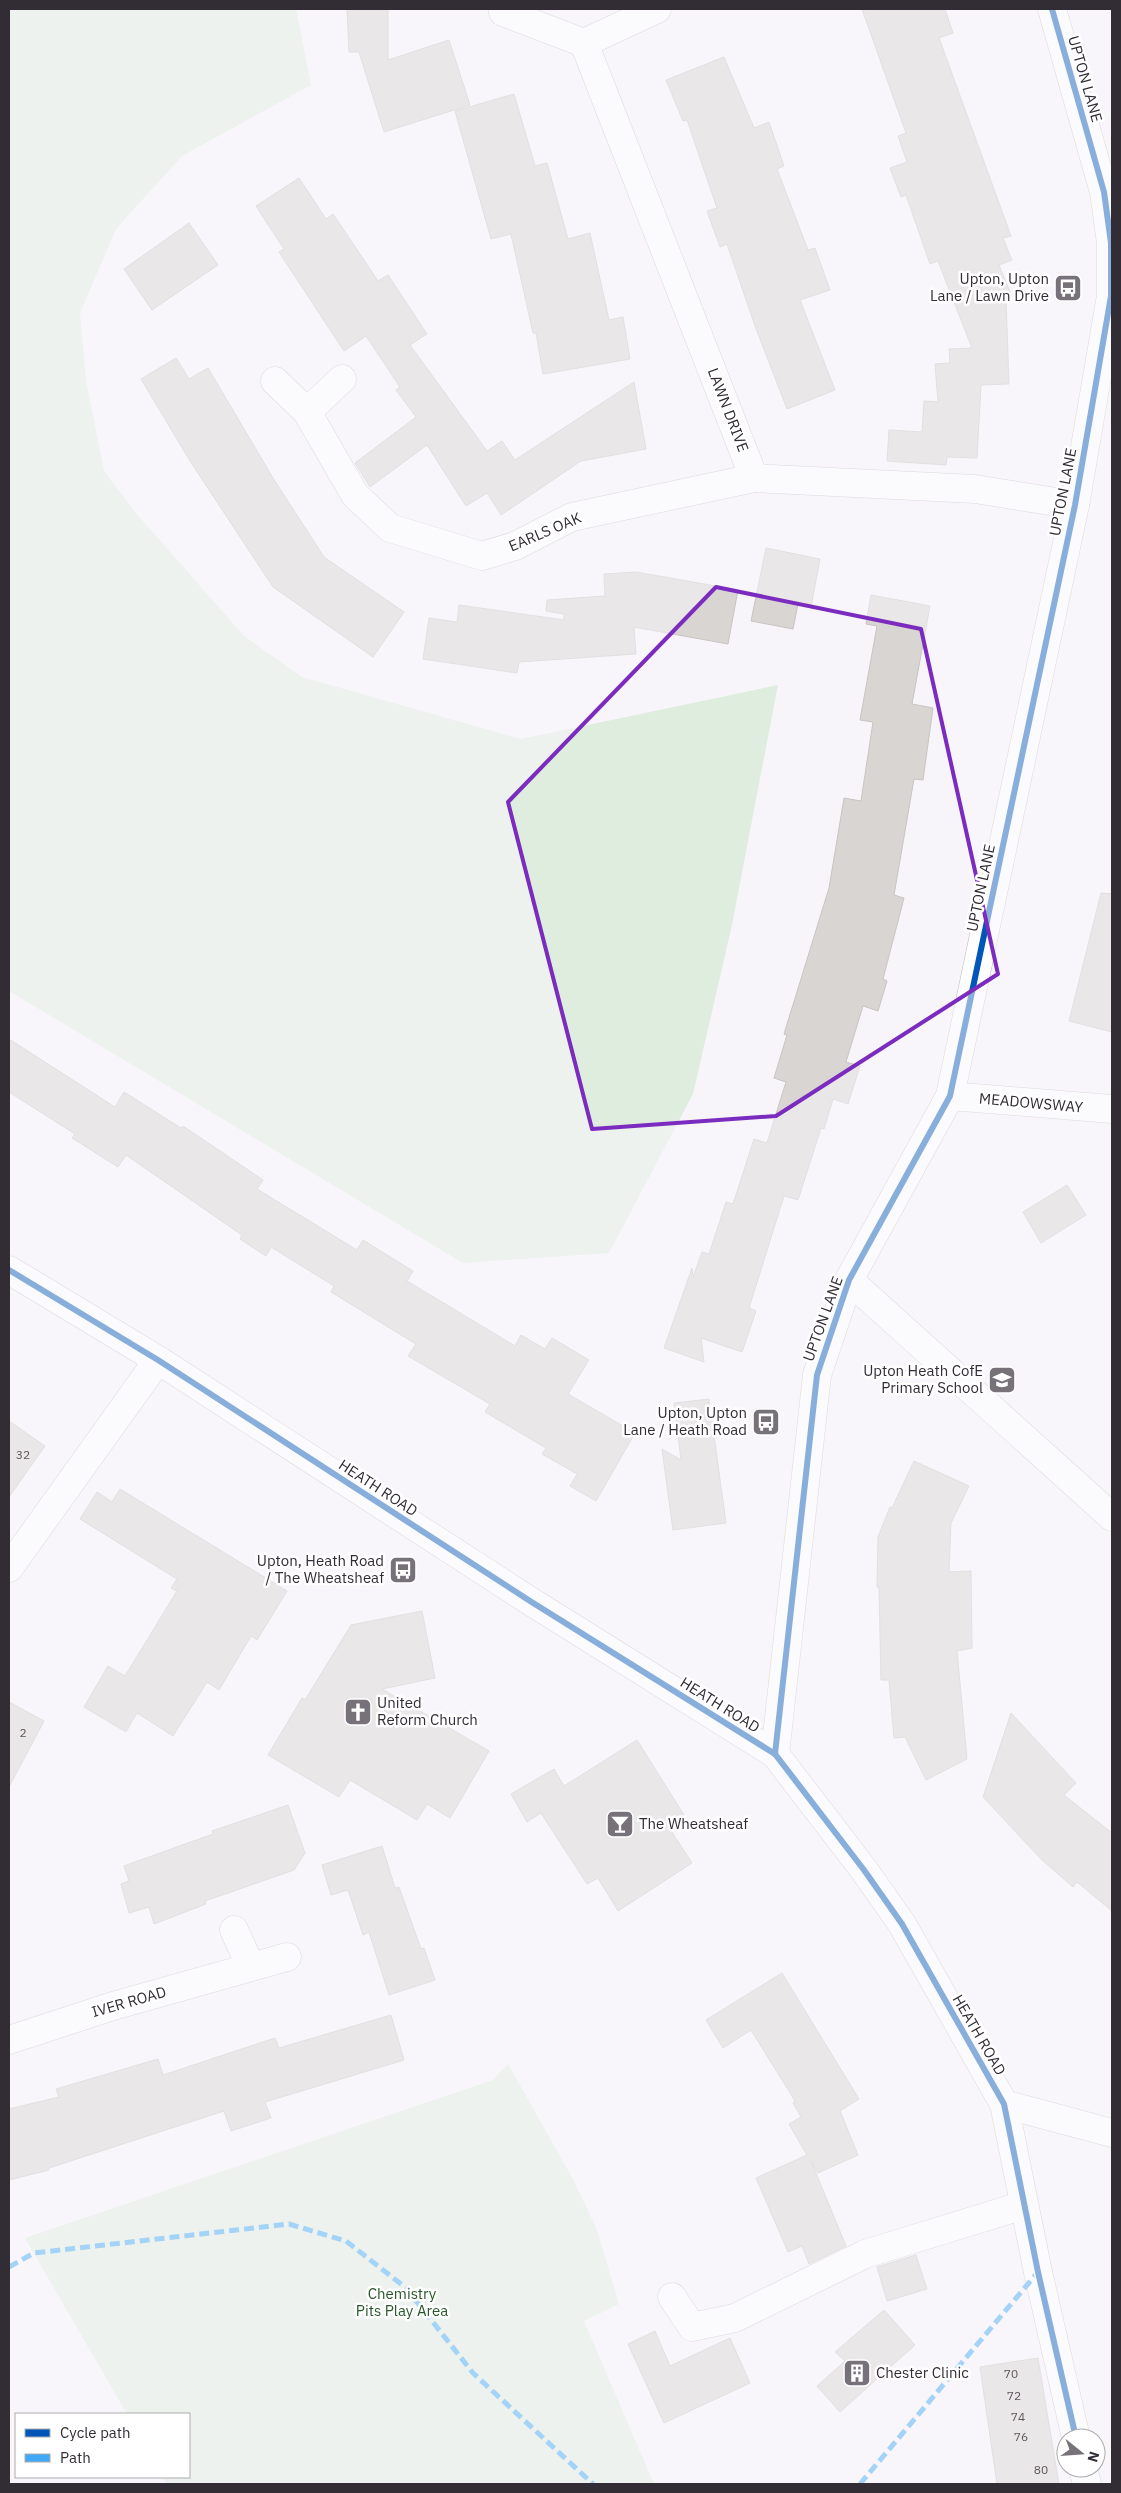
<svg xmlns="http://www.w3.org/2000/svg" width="1121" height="2493" viewBox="0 0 1121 2493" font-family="'IBM Plex Sans',sans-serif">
  <rect width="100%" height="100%" fill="#f8f5fa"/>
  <g fill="#dfeddf">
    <path d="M 9,9 L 296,9 L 311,85 L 182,156 L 116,229 L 80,313 L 86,380 L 104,471 L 135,512 L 244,636 L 302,677 L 521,739 L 778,685 L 732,925 L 693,1094 L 609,1253 L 463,1263 L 9,991 Z"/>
    <path d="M 508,2064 L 574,2181 L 597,2230 L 619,2304 L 584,2321 L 654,2484 L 167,2484 L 163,2477 L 189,2477 L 189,2414 L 127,2414 L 25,2238 L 493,2080 Z"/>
  </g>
  <g fill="#d9d5d3" stroke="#c8c4c2">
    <path d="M 347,9 L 388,9 L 388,60 L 449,40 L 470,105 L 384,132 L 359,52 L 349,52 Z"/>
    <path d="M 862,9 L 945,9 L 953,33 L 939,38 L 1011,236 L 1003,238 L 1012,260 L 999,265 L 1012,297 L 1006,300 L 1009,384 L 981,385 L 977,458 L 947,457 L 946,465 L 887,461 L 889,430 L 922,432 L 924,401 L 938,402 L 935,364 L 950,363 L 949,349 L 972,348 L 938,261 L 930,264 L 906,195 L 901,197 L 890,168 L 907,162 L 898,136 L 906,133 Z"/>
    <path d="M 724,57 L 754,128 L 769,122 L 784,166 L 777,169 L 808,250 L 815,248 L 830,290 L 800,300 L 835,390 L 787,409 L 755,326 L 727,244 L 720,247 L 707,211 L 717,208 L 687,120 L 683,121 L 666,80 Z"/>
    <path d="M 514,94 L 535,166 L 547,163 L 568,239 L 590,233 L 609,320 L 623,317 L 630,359 L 543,374 L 536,333 L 533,333 L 511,234 L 491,239 L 455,111 Z"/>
    <path d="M 299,178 L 326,219 L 333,214 L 378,281 L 388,275 L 427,334 L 410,345 L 487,451 L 502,441 L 515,460 L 634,382 L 646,449 L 581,461 L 501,515 L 487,493 L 466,506 L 427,445 L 370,487 L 355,463 L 416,417 L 396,390 L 400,387 L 366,336 L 344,351 L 279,252 L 284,249 L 256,206 Z"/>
    <path d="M 189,223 L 218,265 L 152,310 L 124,269 Z"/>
    <path d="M 176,358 L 189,379 L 208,368 L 273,478 L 324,557 L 404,612 L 373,657 L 273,587 L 190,461 L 141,379 Z"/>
    <path d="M 766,548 L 820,559 L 811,607 L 798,604 L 793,629 L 751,621 Z"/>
    <path d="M 636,572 L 738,590 L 728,644 L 634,627 L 636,654 L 519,662 L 517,673 L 423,659 L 429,618 L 457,622 L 459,605 L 564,620 L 564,614 L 546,611 L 547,600 L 605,596 L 604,574 Z"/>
    <path d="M 871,595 L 930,606 L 912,704 L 933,708 L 923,780 L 914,779 L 894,895 L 904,898 L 883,979 L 887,981 L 878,1011 L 863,1006 L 846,1062 L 860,1066 L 848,1104 L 833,1099 L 824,1129 L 821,1128 L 798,1200 L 784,1196 L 749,1308 L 756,1311 L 742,1352 L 701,1338 L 704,1362 L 664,1348 L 692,1268 L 693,1277 L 702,1252 L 709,1254 L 726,1202 L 733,1204 L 754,1139 L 767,1143 L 786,1082 L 774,1078 L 787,1035 L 784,1034 L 829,888 L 844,798 L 861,801 L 873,722 L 860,720 L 877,626 L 866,624 Z"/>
    <path d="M 1101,893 L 1112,894 L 1112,1032 L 1069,1021 Z"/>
    <path d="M 9,1039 L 115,1107 L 124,1092 L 181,1128 L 183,1126 L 263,1180 L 257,1189 L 357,1250 L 363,1240 L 413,1271 L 407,1281 L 515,1346 L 521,1335 L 545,1349 L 552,1338 L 589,1360 L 568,1394 L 635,1433 L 596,1501 L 570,1486 L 577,1474 L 542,1454 L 546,1448 L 485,1412 L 490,1404 L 408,1356 L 416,1344 L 331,1292 L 334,1286 L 271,1247 L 266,1256 L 240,1239 L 242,1235 L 126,1155 L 118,1167 L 72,1138 L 75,1134 L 9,1092 Z"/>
    <path d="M 1067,1185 L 1086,1215 L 1041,1243 L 1023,1212 Z"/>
    <path d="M 709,1399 L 726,1523 L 673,1530 L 662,1449 L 681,1460 L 674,1403 Z"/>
    <path d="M 9,1421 L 45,1446 L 9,1497 Z"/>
    <path d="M 914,1461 L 969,1486 L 951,1523 L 949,1572 L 971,1571 L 972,1648 L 957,1651 L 967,1759 L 926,1780 L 905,1737 L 894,1738 L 889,1680 L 881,1680 L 879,1587 L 877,1587 L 878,1537 L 890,1507 L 892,1508 Z"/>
    <path d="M 120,1489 L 287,1591 L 257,1640 L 251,1636 L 219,1690 L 207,1682 L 173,1736 L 137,1713 L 126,1732 L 84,1707 L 108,1666 L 125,1676 L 177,1591 L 171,1588 L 177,1579 L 80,1519 L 97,1492 L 112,1502 Z"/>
    <path d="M 422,1611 L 435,1678 L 382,1689 L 489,1751 L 450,1818 L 427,1804 L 417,1820 L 350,1780 L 339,1797 L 268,1755 L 302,1698 L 305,1700 L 351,1625 Z"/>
    <path d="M 9,1702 L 44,1721 L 9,1787 Z"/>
    <path d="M 1011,1713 L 1076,1783 L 1064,1795 L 1112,1833 L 1112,1911 L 1077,1882 L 1073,1887 L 1042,1860 L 983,1797 Z"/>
    <path d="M 637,1740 L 684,1815 L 668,1826 L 692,1863 L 618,1911 L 598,1878 L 587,1884 L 541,1813 L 527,1822 L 511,1794 L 554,1769 L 564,1786 Z"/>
    <path d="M 288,1805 L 305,1853 L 294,1870 L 205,1901 L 206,1904 L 154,1924 L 149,1907 L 129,1913 L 121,1884 L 129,1881 L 124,1866 L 213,1834 L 212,1831 Z"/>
    <path d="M 382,1846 L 395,1888 L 399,1887 L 421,1949 L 424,1948 L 435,1980 L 389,1995 L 369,1932 L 363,1935 L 348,1890 L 331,1895 L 322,1865 Z"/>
    <path d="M 782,1973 L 859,2099 L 840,2111 L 858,2155 L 818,2173 L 811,2161 L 846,2246 L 809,2264 L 802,2246 L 788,2252 L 756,2178 L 807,2155 L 789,2124 L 801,2117 L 793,2103 L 795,2101 L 751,2030 L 723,2048 L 706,2020 Z"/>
    <path d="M 391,2015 L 404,2060 L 265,2102 L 271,2118 L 231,2131 L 224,2111 L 49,2168 L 49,2170 L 9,2180 L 9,2109 L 59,2097 L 56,2089 L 158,2059 L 163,2075 L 275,2038 L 279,2048 Z"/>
    <path d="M 916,2255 L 927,2289 L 887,2301 L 877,2267 Z"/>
    <path d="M 884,2310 L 915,2345 L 840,2412 L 817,2386 L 845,2361 L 835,2352 Z"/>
    <path d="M 655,2331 L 670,2366 L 730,2338 L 750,2383 L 664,2423 L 628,2344 Z"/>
    <path d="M 1038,2358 L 1059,2484 L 997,2484 L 980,2367 Z"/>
  </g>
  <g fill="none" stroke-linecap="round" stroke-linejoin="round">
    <g stroke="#bdb9bf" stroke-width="29">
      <g id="minor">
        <path d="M 503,12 L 584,43 L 657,9"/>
        <path d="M 584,43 L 754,478 L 975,489 L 1075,505"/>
        <path d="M 275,381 L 307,412 L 355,495 L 390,528 L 482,556 L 515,546 L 572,517 L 754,478"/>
        <path d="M 307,412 L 342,379"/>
        <path d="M 950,1096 L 1112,1109"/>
        <path d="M 9,1270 L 158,1360 L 530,1601 L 775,1754 L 864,1870 L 902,1924 L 1004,2104 L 1038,2272 L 1076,2438"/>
        <path d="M 849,1280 L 1112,1517"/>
        <path d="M 9,1568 L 158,1360"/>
        <path d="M 775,1754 L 817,1375 L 849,1280 L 950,1096 L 1075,505 L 1111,296 L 1111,243 L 1104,192 L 1052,9"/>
        <path d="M 234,1930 L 251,1967"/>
        <path d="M 9,2040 L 113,2006 L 287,1957"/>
        <path d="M 1004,2104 L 1112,2133"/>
        <path d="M 672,2297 L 692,2327 L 735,2318 L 865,2254 L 1024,2205"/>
        <path d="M 1083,2468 L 1087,2484"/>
      </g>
    </g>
    <use href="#minor" stroke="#fefefe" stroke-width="28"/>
    <g stroke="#3fa9f5" stroke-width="5" stroke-dasharray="10 5" stroke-linecap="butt">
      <path d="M 9,2267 L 34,2253 L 289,2224 L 346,2241 L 406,2288 L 473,2373 L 593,2484"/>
      <path d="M 860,2484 L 1038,2272"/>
    </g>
    <g stroke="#fff" stroke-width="9">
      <g id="cycleway">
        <path d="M 9,1270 L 158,1360 L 530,1601 L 775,1754 L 864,1870 L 902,1924 L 1004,2104 L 1038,2272 L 1076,2438"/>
        <path d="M 775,1754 L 817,1375 L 849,1280 L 950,1096 L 1075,505 L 1111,296 L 1111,243 L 1104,192 L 1052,9"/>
      </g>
    </g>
    <use href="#cycleway" stroke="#0057b8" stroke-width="6"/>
  </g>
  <path d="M0 0H1121V2493H0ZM 716,587 L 921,629 L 998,974 L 776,1116 L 592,1129 L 508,802 Z" fill="#f8f5fa" fill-opacity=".55" fill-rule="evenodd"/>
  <path fill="none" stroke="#7b2cbf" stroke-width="4" stroke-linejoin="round" d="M 716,587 L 921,629 L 998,974 L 776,1116 L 592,1129 L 508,802 Z"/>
  <defs>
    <g id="bus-square" transform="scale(1.4375)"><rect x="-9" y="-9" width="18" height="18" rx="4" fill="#77727a" stroke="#fff"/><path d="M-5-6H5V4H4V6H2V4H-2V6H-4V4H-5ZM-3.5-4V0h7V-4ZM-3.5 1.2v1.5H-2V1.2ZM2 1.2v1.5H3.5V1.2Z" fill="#fff"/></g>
    <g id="school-square" transform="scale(1.4375)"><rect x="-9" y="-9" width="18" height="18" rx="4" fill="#77727a" stroke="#fff"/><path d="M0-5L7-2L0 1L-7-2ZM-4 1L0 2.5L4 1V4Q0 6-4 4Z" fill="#fff"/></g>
    <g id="church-square" transform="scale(1.4375)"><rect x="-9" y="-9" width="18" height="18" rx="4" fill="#77727a" stroke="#fff"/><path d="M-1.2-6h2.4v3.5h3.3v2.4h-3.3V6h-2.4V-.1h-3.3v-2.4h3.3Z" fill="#fff"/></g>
    <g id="bar-square" transform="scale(1.4375)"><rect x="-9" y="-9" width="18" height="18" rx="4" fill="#77727a" stroke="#fff"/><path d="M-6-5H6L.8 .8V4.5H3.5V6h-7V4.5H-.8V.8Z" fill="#fff"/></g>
    <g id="building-square" transform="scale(1.4375)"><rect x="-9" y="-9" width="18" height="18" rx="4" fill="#77727a" stroke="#fff"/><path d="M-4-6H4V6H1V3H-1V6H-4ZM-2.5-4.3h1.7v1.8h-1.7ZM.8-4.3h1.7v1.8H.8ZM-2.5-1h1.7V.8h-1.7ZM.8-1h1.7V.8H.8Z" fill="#fff"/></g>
  </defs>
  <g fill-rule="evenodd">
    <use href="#bus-square" x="1068" y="288"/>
    <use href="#school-square" x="1002" y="1380"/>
    <use href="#bus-square" x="766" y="1422"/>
    <use href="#bus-square" x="403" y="1570"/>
    <use href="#church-square" x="358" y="1712"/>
    <use href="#bar-square" x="620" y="1824"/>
    <use href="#building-square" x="857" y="2373"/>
  </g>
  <g text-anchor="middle" stroke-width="5" stroke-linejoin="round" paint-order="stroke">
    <g font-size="12" fill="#5c565c">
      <text x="23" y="1459">32</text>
      <text x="23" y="1737">2</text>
      <text x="1011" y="2378">70</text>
      <text x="1014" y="2400">72</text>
      <text x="1018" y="2421">74</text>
      <text x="1021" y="2441">76</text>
      <text x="1041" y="2474">80</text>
    </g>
    <g font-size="15" fill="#322c35" stroke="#fff">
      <text transform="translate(1085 79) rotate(74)" y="5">UPTON LANE</text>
      <text transform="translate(728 410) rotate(69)" y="5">LAWN DRIVE</text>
      <text transform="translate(1063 492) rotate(-79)" y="5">UPTON LANE</text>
      <text transform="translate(545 532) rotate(-23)" y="5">EARLS OAK</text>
      <text transform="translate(981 888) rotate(-78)" y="5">UPTON LANE</text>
      <text transform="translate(1031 1103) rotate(5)" y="5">MEADOWSWAY</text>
      <text transform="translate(823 1319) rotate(-70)" y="5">UPTON LANE</text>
      <text transform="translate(378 1488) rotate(33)" y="5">HEATH ROAD</text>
      <text transform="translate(720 1705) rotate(32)" y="5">HEATH ROAD</text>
      <text transform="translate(129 2002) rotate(-16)" y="5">IVER ROAD</text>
      <text transform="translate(979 2035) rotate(60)" y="5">HEATH ROAD</text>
    </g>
    <g font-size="15" fill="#322c35" stroke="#fff" text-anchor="end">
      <text x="1049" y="284">Upton, Upton<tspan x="1049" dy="17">Lane / Lawn Drive</tspan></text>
      <text x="983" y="1376">Upton Heath CofE<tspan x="983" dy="17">Primary School</tspan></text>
      <text x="747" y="1418">Upton, Upton<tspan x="747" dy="17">Lane / Heath Road</tspan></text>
      <text x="384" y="1566">Upton, Heath Road<tspan x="384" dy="17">/ The Wheatsheaf</tspan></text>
      <text x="377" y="1708" text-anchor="start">United<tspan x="377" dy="17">Reform Church</tspan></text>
      <text x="639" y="1829" text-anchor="start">The Wheatsheaf</text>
      <text x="876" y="2378" text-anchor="start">Chester Clinic</text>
    </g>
    <g font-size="15" fill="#285729" stroke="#fff">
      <text x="402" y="2299">Chemistry<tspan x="402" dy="17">Pits Play Area</tspan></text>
    </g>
  </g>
  <rect width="1121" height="2493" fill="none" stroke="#322c35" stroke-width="20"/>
  <rect x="15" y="2413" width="175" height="65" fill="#ffffff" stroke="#adabae"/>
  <rect x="25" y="2429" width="25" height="8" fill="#0057b8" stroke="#adabae"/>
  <text x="60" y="2438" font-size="15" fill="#322c35">Cycle path</text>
  <rect x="25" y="2454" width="25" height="8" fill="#3fa9f5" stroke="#adabae"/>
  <text x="60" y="2463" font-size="15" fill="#322c35">Path</text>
  <g transform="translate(1081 2453) rotate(107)"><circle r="24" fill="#ffffff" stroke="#adabae"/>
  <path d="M0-4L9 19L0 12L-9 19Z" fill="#77727a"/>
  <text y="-8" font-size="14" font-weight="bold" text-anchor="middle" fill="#322c35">N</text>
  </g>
</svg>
